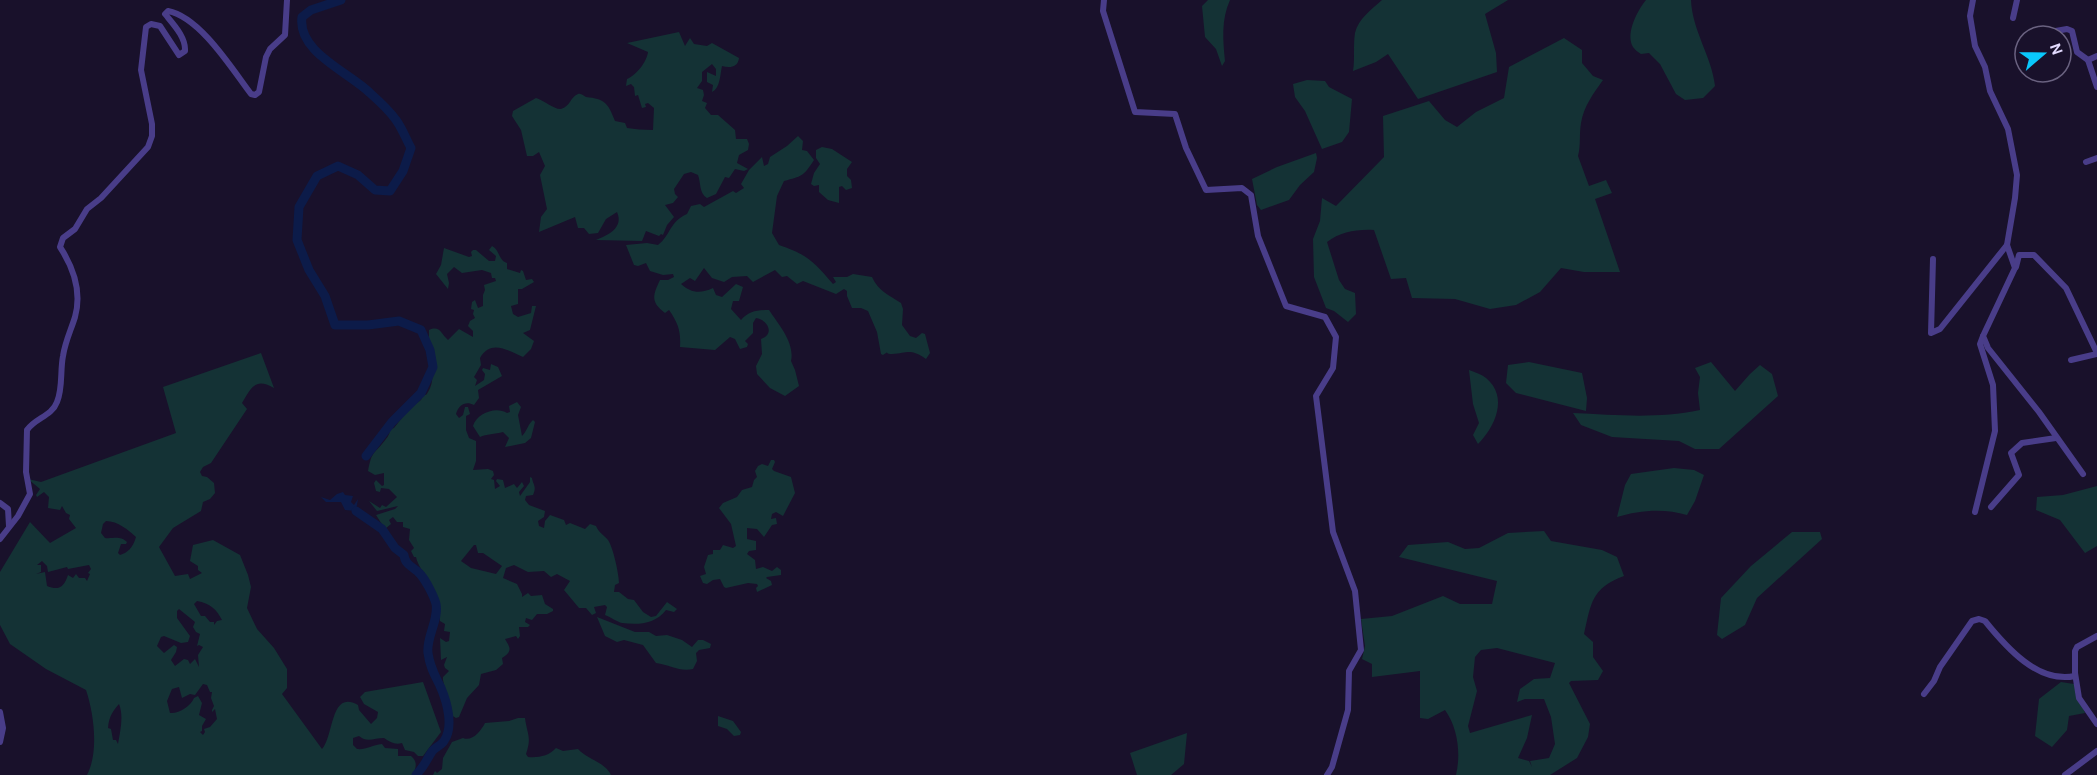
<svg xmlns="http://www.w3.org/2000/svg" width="2097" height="775" viewBox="0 0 2097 775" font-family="Karla,sans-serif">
  <rect width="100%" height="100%" fill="#19112b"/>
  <g fill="#143235" fill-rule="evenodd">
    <path d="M 1208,0 L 1230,0 C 1221,20 1223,40 1225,61 L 1222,66 L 1216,49 L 1205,37 L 1202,6 Z"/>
    <path d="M 1382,0 L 1508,0 L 1485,14 L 1496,53 L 1497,72 L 1418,99 L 1388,54 L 1376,62 L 1353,71 C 1355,59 1353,46 1355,33 C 1358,19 1372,9 1382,0 Z"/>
    <path d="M 1646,0 L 1691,0 C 1692,30 1712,57 1715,86 L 1703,98 L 1685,100 L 1676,94 L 1660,64 L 1649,53 L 1641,54 C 1638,52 1635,50 1633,47 C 1625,33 1638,10 1646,0 Z"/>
    <path d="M 679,32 L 685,46 L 690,38 L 694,44 L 707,46 L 712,43 L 739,58 C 738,68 729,68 722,66 C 720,76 720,88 712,92 L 713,85 L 707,82 L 707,72 L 716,76 L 716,69 L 712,64 L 702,72 L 702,81 L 697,88 L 703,90 L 704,95 L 702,101 L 707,103 L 705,108 L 711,115 L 718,115 L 735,130 L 736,139 L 747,139 L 749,144 L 748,150 L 739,155 L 737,163 L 748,169 L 744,171 L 735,169 L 729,178 L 725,177 L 716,194 L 707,198 C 699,193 701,183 698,175 L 691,172 L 684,174 L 674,189 L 675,194 L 678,197 L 673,203 L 665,205 L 674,217 L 667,225 L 663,235 L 661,234 L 659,236 L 646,231 L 642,241 L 596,240 C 608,235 624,228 617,212 L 606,219 L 598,233 L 589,234 L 584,228 L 578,228 L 575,217 L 539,232 L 541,217 L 547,209 L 540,175 L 545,166 L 539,152 L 533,156 L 527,156 L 521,130 L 512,116 L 513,111 L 536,98 C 543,100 555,110 561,109 C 570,107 571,96 578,94 C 582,93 583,96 586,97 C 605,99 608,103 615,121 L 625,123 L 627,128 C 635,129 643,130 653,130 L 654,108 L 648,103 L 645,104 L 646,107 L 642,108 L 638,95 L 635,96 L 634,87 L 631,84 L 626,86 L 627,79 C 637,75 647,61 648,52 L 627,43 Z"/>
    <path d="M 1564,38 L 1582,50 L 1582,63 L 1593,76 L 1603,80 C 1593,94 1584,106 1581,123 C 1579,135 1581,145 1578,156 L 1589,186 L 1606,180 L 1612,193 L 1595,199 L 1620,272 L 1584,272 L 1561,268 L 1540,292 L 1516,305 L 1490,309 L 1455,299 L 1412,298 L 1406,278 L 1391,279 L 1374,230 C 1357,229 1340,232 1327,242 L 1339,280 L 1345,289 L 1355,293 L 1356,314 L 1348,322 L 1334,311 L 1326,308 L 1314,277 L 1313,239 L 1320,221 L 1322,198 L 1336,206 L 1384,157 L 1383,116 L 1429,101 L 1445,120 L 1457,127 L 1476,112 L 1504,98 L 1509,67 Z"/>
    <path d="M 1307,80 L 1325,81 L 1329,87 L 1352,99 L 1349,132 L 1342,142 L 1322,149 L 1305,111 L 1295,97 L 1293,84 Z"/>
    <path d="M 798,136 L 803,141 L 802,150 L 807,151 L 814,160 C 803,177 802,176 784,181 L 777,196 L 772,233 L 779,245 C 808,255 813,261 833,284 L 836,282 L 833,277 L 847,277 L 853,274 L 872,277 C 878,291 889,295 901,303 L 903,309 L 902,325 L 910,336 L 916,338 L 922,333 L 925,334 L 930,353 L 926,359 C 910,348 908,353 892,354 C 883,354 891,350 883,355 L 881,354 L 877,332 L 868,311 L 861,308 L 852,308 L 847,296 L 847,291 L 844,289 L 836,294 L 803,281 L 797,284 L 787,276 L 782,277 L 775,270 L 753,282 L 747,276 L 732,277 L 724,282 L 712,278 L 704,268 L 695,281 L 690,278 L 681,284 C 691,293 700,294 713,288 L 716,295 L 722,297 L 736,284 L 743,287 L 739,301 L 733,301 L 731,309 L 741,320 C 749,311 757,310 769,310 C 779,325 795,343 791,361 L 795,370 L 799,386 L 785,396 L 770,388 L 757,374 L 756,366 L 762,354 L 761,339 C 775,334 768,320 756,318 L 753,323 L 753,333 L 745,341 L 748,344 L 747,347 L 740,349 L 735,339 L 730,337 L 715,350 L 680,347 C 681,331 678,323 669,310 L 665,313 C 650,302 653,295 660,280 L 668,280 L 674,277 L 673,274 L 663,275 L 650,271 L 646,263 L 638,266 L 634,265 L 626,245 L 647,243 L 658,245 C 671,235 669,222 687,214 L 691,206 L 700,204 L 704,207 L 733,191 L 736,193 L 744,188 L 741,184 L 749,170 L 762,157 L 764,166 L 768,164 L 770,157 L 787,146 Z"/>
    <path d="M 822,147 L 832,149 L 852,162 L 847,169 L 847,176 L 851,180 L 852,188 L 846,190 L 842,186 L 839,187 L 839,203 L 828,200 L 819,192 L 819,185 L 814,186 L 811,184 L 814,173 L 820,164 L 816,158 L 816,150 Z"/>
    <path d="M 1316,153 L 1317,158 L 1314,172 L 1300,185 L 1289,200 L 1261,210 L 1257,205 L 1252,179 L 1277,167 Z"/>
    <path d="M 492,246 C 500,250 498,260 507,263 L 507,269 L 520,273 L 521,270 L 523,271 L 526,280 L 532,279 L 534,282 L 522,289 L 518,289 L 518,304 L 511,306 L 513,314 L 518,317 L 531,313 L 532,306 L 536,306 L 530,330 L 523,333 L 534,341 L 531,349 L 523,357 C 507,350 491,339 480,358 L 481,365 L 474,377 L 477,380 L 475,386 L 484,380 L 485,374 L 482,370 L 483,368 L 490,370 L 491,364 L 498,367 L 502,376 L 478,390 L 479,398 L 474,405 C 466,401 459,404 456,414 L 459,418 L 463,415 L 465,407 L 468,407 L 470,414 L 466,416 L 466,430 L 469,438 L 476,441 L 476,461 L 473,470 L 488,469 L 493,471 L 494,475 L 491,479 L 494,480 L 495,489 L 500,486 L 496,481 L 497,479 L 503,480 L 505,488 L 514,484 L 517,488 L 522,482 L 524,486 L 519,492 L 520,496 L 530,482 L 530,477 L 532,478 C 533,485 537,486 533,495 L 526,496 L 525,500 L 529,505 L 545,511 L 544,517 L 538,521 L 539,526 L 544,528 L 545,521 L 550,515 L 564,520 L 566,525 L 570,523 L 585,529 L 590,524 L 596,526 C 599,533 604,535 608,540 C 613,547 619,574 619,583 L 615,585 L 614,592 L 619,592 L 628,599 L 634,600 L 643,612 L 651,617 L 656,616 L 667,602 L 677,609 L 674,612 L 666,610 C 655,624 639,625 622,623 C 617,622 611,617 605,615 L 607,607 L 605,605 L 594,607 L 596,613 L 592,615 L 586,608 L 579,608 L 564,590 L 570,581 L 557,574 L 551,577 L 544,571 L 528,572 L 514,565 L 506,568 L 503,578 L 517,584 L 522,594 L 522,597 L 528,593 L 531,596 L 542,595 L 545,604 L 553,609 L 553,611 L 547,614 L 537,614 L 532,620 L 526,618 L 525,622 L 530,625 L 528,627 L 519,627 L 520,636 L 518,639 L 516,636 L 505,639 C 509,646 514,651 502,658 L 503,664 L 496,670 L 481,674 L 479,685 L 467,698 L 459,717 L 456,718 L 451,715 L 443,680 L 443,677 L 449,671 L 445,668 L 444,665 L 447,657 L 441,660 L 440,638 L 446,642 L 449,641 L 450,632 L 444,631 L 445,624 L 440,621 C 439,607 435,591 427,578 C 423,571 418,566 416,557 L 414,557 L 411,551 L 414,548 L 409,540 L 410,529 L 403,527 L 403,522 L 397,522 L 393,517 L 389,520 L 391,524 L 385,529 L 376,515 L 395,509 L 398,506 L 377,511 L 369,501 L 380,508 L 382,505 L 386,507 L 397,497 L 389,489 L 381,488 L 380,492 L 376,491 L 374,483 L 376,480 L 382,486 L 384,485 L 384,473 L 375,475 L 368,471 C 372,449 375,454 386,439 C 389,436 389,433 391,429 L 394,428 L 409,409 L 421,400 L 423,394 L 426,395 C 437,381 431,365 428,349 L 430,345 L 429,343 L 424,343 L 423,340 L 429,337 L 429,330 C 440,325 441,334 448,340 L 459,329 L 473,337 L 473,331 L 468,326 L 470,321 L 475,318 L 473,314 L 474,310 L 471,309 L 472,302 L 475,300 L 478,308 L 483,306 L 483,295 L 485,290 L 484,285 L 496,281 L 495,278 L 492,278 L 491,273 L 482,270 L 462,273 L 454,267 L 447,274 L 449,283 L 448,289 L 436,274 L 441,265 L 444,248 L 469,257 L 472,256 L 471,252 L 473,250 L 476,250 L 489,261 L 495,261 L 496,256 L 489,250 ZM 474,545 L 476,545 L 478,553 L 483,553 L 502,566 L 496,574 L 471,568 L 461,561 Z"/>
    <path d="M 261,353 L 274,388 C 255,377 251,388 242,403 L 247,409 L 211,463 L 203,467 L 200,472 L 202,476 L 207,477 L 214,483 L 215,493 L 210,499 L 203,502 L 201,511 L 173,528 L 159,547 L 175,576 L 188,574 L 190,579 L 202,573 L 198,570 L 198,566 L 190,561 L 193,545 L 213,540 L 240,555 L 248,575 L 251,587 L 247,608 L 257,629 L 274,648 L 287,669 L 287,688 L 282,694 L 322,749 C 334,736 330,689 358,705 L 359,710 L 371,724 L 377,718 L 378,712 L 364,704 L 360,697 L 365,692 L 423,682 L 441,732 L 423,756 L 418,756 L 414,752 L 405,750 L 402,743 C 395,745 390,742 384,738 C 374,738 367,743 359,736 L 353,738 L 353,745 L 357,749 C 366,750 372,745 382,744 L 385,748 L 398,749 L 398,756 L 411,756 C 418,762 416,767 413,775 L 87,775 C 99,752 94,714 86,690 L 46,669 L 10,644 L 0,625 L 0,572 L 30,522 L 50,543 L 76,528 L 69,519 L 70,515 L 66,513 L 62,506 L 60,510 L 48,508 L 49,497 L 44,492 L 37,497 L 36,495 L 40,489 L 28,479 L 41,482 L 176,433 L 163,387 ZM 106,521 C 118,521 128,530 136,537 C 133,548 127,553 120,555 L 118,553 L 121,544 L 126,544 L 127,542 C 119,535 114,539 105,538 L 101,533 L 103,524 ZM 42,561 L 47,566 L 48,572 L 67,567 L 68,569 L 89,565 L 91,569 L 88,573 L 90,574 L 87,581 L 85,578 L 79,578 L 76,574 L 73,578 L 68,575 C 64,587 59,591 47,586 L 45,572 L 36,574 L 41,572 L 41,565 L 37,565 ZM 197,601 C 210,603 217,610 222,620 L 217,621 L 214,625 L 214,622 L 210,622 L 205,616 L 201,616 L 194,604 ZM 179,609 L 195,622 L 193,627 L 196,632 L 200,634 L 197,646 L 199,645 L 203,647 L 198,655 L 199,667 L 195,659 L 190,664 L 188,660 L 184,659 L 175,666 L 171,660 L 176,652 L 177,647 L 174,645 L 164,653 L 157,646 L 161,637 L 164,636 L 181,643 L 188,642 L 190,636 L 177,618 L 177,611 ZM 203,684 L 207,685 L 210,692 L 212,692 L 211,698 L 214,706 L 212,710 L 212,712 L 215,709 L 217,719 L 210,727 L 204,729 L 205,732 L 203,735 L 200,732 L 202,731 L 202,726 L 206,719 L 199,715 L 202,703 L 198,696 L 194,698 C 191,706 179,714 170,713 L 167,701 L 172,689 L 179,687 L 182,698 L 190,694 L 195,695 ZM 119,704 C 124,716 120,732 118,744 L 116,740 L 113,740 L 111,729 L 108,728 C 109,716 113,711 119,704 Z"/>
    <path d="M 1529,362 L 1582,373 L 1587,398 L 1586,411 L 1516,393 L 1506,383 L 1508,365 Z"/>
    <path d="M 1711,362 L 1735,391 L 1750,374 L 1760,365 L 1772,374 L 1778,396 L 1719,449 L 1695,449 L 1679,441 L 1612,437 L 1581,425 L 1573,413 C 1616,415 1657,419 1700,410 L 1698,393 L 1700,377 L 1695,368 Z"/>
    <path d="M 1469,370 C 1474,372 1481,374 1486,378 C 1509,397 1495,427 1478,444 L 1473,435 L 1479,423 L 1473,404 Z"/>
    <path d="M 517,402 L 521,407 L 518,415 L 522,436 C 527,431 528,424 533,420 L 535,422 L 531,438 L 525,443 L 505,447 L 509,438 L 503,432 C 495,434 486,434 480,437 L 473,426 C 477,413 496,406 507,413 L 510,412 L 509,406 Z"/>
    <path d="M 771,460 L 774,460 L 775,462 L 772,469 L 774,471 L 791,477 L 795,493 L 783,516 L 776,512 L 772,514 L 771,519 L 776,518 L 777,524 L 772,525 L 764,537 L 757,529 L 747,528 L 747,539 L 756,541 L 756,550 L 749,551 L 747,554 L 755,560 L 756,569 L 763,567 L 772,571 L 777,567 L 781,570 L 781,575 L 767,577 L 766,578 L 771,581 L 772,585 L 757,592 L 756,588 L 758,586 L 757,584 L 748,583 L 726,588 L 724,587 L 720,579 L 713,580 L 707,584 L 703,583 L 700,576 L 706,574 L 704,567 L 708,555 L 713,554 L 713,550 L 720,550 L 723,545 L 733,548 L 736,546 L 731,524 L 719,508 L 723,503 L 737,497 L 742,490 L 752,487 L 754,480 L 757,477 L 755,471 L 758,466 L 762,464 L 768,466 Z"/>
    <path d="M 1674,468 L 1694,470 L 1704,475 L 1695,501 L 1687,515 C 1665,508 1639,510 1617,517 L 1625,485 L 1631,474 Z"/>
    <path d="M 2097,486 L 2097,546 L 2085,553 L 2060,520 L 2036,510 L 2037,497 L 2063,495 Z"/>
    <path d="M 1544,531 L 1551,541 L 1602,550 L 1617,557 L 1624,576 C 1591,588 1591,604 1584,634 L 1593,642 L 1593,657 L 1603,671 L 1598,680 L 1571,681 L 1569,683 L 1590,724 L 1588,737 L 1577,758 L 1550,775 L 1456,775 C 1461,754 1458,728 1445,710 L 1428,719 L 1420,718 L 1420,671 L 1372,677 L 1372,664 L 1362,659 L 1365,646 L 1361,619 L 1392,616 L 1443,596 L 1460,604 L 1492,604 L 1497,581 L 1399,557 L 1408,545 L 1448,542 L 1465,549 L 1479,548 L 1508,533 ZM 1497,648 L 1555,663 L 1550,678 L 1534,679 L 1520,689 L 1517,702 L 1525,699 L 1544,699 L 1551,717 L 1555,744 L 1549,758 L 1530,761 L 1532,767 L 1529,761 L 1518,758 L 1527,738 L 1532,715 L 1470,733 L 1468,726 L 1477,691 L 1473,677 L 1475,657 L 1481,650 Z"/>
    <path d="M 1792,532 L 1820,532 L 1822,539 L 1757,598 L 1745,625 L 1722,639 L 1717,635 L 1721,598 L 1751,566 Z"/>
    <path d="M 597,617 L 635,632 L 649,632 L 656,636 L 667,635 L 682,640 L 692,647 L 698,640 L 703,640 L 711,644 L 710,648 L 699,650 L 696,653 L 697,661 L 693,669 C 680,672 670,665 656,663 L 643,645 L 624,640 L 617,642 L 605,636 Z"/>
    <path d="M 2061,682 L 2074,684 L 2085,713 L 2069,716 L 2067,730 L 2052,747 L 2035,736 L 2039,699 Z"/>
    <path d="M 718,716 L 733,721 L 741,732 L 740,735 L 734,736 L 727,729 L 718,726 Z"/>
    <path d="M 518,718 L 525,718 C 527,734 532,737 526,754 L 528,757 C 538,758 549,756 556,748 L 563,751 L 578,749 C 588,760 605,762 611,775 L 433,775 L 435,771 L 437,773 L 442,769 L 443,758 L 452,742 L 463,738 C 472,742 481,731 485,723 L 509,721 Z"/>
    <path d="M 1187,733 L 1184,764 L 1171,775 L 1137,775 L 1130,753 Z"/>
  </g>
  <path fill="#0c1b49" d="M 343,492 L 345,495 L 353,496 L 351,502 L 354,505 L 358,499 L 356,511 L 345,510 L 341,502 L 326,502 L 321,497 L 330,500 L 337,494 Z"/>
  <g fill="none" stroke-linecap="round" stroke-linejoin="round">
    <g stroke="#0c1b49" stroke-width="9">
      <path d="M 341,0 L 311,10 L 302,17 C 297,52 349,72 370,93 C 379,101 389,110 396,120 C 402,128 406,139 411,148 L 403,171 L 390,191 L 375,190 L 358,175 L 338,166 L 317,176 L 299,207 L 297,240 L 309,270 L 325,296 L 335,325 L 368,325 L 399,321 L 421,330 L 430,350 L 433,367 L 421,393 L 392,422 L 366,456"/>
      <path d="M 356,511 L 382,529 L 395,548 L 404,555 C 405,566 415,567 421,575 C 426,581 434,596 436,604 C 439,620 426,637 428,653 C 430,668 435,675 441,688 C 447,702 454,727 444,741 C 441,746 433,748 431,753 C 424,764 426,764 416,775"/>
    </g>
    <g stroke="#493d89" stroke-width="6">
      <path d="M 1104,0 L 1103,11 L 1135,112 L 1175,114 L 1186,148 L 1206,190 L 1242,188 L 1251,195 L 1258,236 L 1286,306 L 1325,317 L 1336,337 L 1333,368 L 1316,396 L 1333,532 L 1355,591 L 1361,650 L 1349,671 L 1348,710 L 1332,767 L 1327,775"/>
      <path d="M 2013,18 L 2017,0"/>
      <path d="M 2050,32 L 2067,29 L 2072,31 L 2077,52 L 2088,60"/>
      <path d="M 2097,56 L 2088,60 L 2097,87"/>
      <path d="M 2086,162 L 2097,158"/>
      <path d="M 2007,245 L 2015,268 L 1983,336 L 1988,348 L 2039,412 L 2083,474"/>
      <path d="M 1933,259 L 1931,333 L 1940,329 L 2007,245 L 2015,198 L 2017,175 L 2008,129 L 1990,91 L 1985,67 L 1975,46 L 1970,16 L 1973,0"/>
      <path d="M 2016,267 L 2019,255 L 2034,255 L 2066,288 L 2097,353"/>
      <path d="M 2071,360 L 2097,354"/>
      <path d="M 0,503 L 8,509 L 9,526"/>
      <path d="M 1991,507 L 2019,475 L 2011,453 L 2022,443 L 2056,438"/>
      <path d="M 1975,512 L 1995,431 L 1993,385 L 1980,344 L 1983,336"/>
      <path d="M 0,539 L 18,516 L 30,494 L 26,472 L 27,430 C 35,418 52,416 57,402 C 63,388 60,371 63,356 C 65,342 71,330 75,317 C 82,292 73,267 60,247 L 63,238 L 75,229 L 87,209 L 101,198 L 148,147 L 152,136 L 152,124 L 141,70 L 146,27 L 151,24 L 160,26 L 179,55 L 185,51 C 186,37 173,24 165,14 L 168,11 C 200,17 232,69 251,94 L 255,95 L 259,92 L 266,57 L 270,49 L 285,35 L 287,0"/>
      <path d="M 2097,636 L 2077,647 L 2075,651 L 2075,673 L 2079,698 L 2097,724"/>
      <path d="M 1924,694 L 1934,681 L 1940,667 L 1972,621 L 1979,619 L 1985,621 C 2006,647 2038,684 2075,676"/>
      <path d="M 0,712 L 3,728 L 0,742"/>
      <path d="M 2065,775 L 2097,751"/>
    </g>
  </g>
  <g transform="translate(2043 54) rotate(70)"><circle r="28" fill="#19112b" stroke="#6a6280" stroke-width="1.5"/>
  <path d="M0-4.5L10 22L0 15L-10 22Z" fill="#0ac8fc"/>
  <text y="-9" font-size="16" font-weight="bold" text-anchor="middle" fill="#e3dbff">N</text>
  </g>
</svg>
